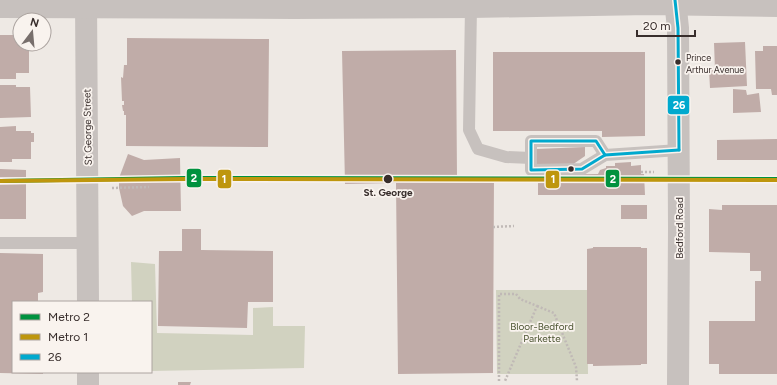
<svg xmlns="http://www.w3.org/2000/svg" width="777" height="385" viewBox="0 0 777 385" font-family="Figtree,sans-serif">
  <rect width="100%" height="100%" fill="#eee9e4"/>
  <g fill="#d1d2c0">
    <path d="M 131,262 L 155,264 L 157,333 L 253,335 L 253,308 L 273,307 L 273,326 L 305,326 L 304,368 L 151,371 L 151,302 L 132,302 Z"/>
    <path d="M 496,290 L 587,290 L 588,374 L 497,374 Z"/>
  </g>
  <g fill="#c0aca8">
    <path d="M 0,35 L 20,35 L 20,44 L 29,44 L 29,73 L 16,73 L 16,79 L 0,79 Z"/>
    <path d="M 127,38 L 269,39 L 268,147 L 126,146 L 126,115 L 124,115 L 124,111 L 123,111 L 122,105 L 124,105 L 124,101 L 122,101 L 121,77 L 123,78 L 124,65 L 127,65 Z"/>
    <path d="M 745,42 L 747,86 L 710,88 L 709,70 L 715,70 L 714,43 Z"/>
    <path d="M 763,46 L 777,46 L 777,95 L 772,95 L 771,89 L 756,89 L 755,51 L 763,51 Z"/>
    <path d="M 456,50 L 457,177 L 494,175 L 493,373 L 398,374 L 396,183 L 345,184 L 342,51 Z"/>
    <path d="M 493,52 L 645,52 L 645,136 L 602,137 L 602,131 L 493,131 Z"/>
    <path d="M 0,85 L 16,85 L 16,87 L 30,87 L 31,117 L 0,118 Z"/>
    <path d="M 733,89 L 746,90 L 747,95 L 759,93 L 761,112 L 733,113 Z"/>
    <path d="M 16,126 L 16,131 L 31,131 L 31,133 L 34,133 L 34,142 L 31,142 L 31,159 L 12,159 L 12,162 L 0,162 L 0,127 Z"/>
    <path d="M 777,139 L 777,160 L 717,160 L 717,140 Z"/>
    <path d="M 585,147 L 585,156 L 572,165 L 537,166 L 536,149 Z"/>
    <path d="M 128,154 L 144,160 L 180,158 L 181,211 L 144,211 L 132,216 L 123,206 L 119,188 L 119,178 Z"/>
    <path d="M 631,162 L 631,166 L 641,165 L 641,174 L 644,174 L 645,195 L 538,195 L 538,175 L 598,174 L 600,170 L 606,168 L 606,166 L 615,166 L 615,163 Z"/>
    <path d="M 0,169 L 26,170 L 26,219 L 0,219 Z"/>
    <rect x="621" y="205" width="26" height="14"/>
    <path d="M 722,205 L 777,205 L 777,374 L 719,374 L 719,364 L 709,364 L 709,321 L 755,321 L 755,281 L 761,281 L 761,271 L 750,271 L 750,253 L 709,252 L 709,209 L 722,210 Z"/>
    <path d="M 182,229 L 201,229 L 201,250 L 273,251 L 273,302 L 248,302 L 247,328 L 158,326 L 159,251 L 182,251 Z"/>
    <path d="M 593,247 L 641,247 L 641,248 L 647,248 L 647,364 L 641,364 L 641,365 L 593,366 L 593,364 L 587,364 L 587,249 L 593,248 Z"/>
    <path d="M 0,253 L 43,254 L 43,292 L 38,293 L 38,302 L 13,302 L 13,372 L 43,372 L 43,374 L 0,373 Z"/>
    <path d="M 178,382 L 191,382 L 190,385 L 178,385 Z"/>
  </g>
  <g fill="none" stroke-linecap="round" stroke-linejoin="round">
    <g stroke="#c0b9b6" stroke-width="2.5" stroke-dasharray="2 2" stroke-linecap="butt">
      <path d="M 641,172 L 654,172"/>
      <path d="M 112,188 L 149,187"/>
      <path d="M 493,227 L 514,226"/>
      <path d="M 537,306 L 554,313 L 576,367 L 577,381"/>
      <path d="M 499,381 L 499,294 L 516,294 L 520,299 L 537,306 L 505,381"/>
    </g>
    <g stroke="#c7c1be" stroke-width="12">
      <path d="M 471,7 L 469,130 L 478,149 L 506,157 L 531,158"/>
      <path d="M 605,155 L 596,141 L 531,141 L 531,170 L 582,169 L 605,155 L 679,150"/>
      <path d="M 0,243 L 88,243"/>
    </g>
    <g stroke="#c7c1be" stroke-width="22">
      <path d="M 86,0 L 88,302"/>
      <path d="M 675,0 L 678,28 L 679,228 L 678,385"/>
      <path d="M 0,7 L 294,8 L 471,7 L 649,4 L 777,6"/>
      <path d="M 88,372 L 88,385"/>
    </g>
    <g stroke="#f9f3ee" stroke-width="6">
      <g id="bus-1">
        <path d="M 675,0 L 678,28 L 679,150"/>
        <path d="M 531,141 L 596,141 L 605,155 L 582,169 L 531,170 Z"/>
        <path d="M 605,155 L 679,150"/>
      </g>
    </g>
    <use href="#bus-1" stroke="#00a9ce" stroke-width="3"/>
    <g stroke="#f9f3ee" stroke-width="7">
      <path id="metro-1" d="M 0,181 L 184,178 L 777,179"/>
    </g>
    <g stroke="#f9f3ee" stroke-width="7">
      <path id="metro-2" d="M 0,181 L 185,179 L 777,180"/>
    </g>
    <use href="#metro-1" stroke="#00923f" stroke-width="4"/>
    <use href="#metro-2" stroke="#be960d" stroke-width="4"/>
  </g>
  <g fill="#382e2c" stroke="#f9f3ee" stroke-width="1.5">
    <circle cx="678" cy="62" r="3.5"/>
    <circle cx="571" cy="169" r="3.5"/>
    <circle cx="388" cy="179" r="5"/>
  </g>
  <g text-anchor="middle" stroke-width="3.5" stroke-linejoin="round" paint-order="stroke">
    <g font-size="9" fill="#382e2c" stroke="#f9f3ee" text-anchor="start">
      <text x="686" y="61">Prince<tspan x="686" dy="12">Arthur Avenue</tspan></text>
    </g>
    <g font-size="10" fill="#382e2c" stroke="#f9f3ee">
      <text transform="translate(87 127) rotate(-91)" y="4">St George Street</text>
      <text transform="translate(679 228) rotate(-90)" y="4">Bedford Road</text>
    </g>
    <g font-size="10" font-weight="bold" fill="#382e2c" stroke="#f9f3ee">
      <text x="388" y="196">St. George</text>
    </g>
    <g font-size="10" fill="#4b5431" stroke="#f9f3ee">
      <text x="542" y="330">Bloor-Bedford<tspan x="542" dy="12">Parkette</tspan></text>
    </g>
  </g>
  <g stroke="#f9f3ee" stroke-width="1.5">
    <rect x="667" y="95" width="23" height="20" rx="4" fill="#00a9ce"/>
    <rect x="186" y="168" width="16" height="20" rx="4" fill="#00923f"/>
    <rect x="605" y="169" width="15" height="19" rx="4" fill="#00923f"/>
    <rect x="217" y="169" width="15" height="20" rx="4" fill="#be960d"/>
    <rect x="545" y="170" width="15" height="19" rx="4" fill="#be960d"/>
  </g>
  <g font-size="11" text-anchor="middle" font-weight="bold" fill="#fff">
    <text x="679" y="109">26</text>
    <text x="194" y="182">2</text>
    <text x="613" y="183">2</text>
    <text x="224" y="183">1</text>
    <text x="553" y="183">1</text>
  </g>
  <rect x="12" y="301" width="140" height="72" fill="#f9f3ee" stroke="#aca4a0"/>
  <rect x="20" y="314" width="20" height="6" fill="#00923f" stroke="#aca4a0"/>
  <text x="48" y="321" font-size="12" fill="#382e2c">Metro 2</text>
  <rect x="20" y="334" width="20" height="6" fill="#be960d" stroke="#aca4a0"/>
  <text x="48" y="341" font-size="12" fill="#382e2c">Metro 1</text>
  <rect x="20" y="354" width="20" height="6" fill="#00a9ce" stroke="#aca4a0"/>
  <text x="48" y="361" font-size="12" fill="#382e2c">26</text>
  <g transform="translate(32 32) rotate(16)"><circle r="19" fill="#f9f3ee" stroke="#aca4a0"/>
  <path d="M0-3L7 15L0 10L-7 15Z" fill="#786f6c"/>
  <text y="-6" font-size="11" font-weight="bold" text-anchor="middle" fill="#382e2c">N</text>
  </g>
  <path d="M637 30v6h58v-6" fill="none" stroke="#382e2c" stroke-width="2"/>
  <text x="643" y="30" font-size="12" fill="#382e2c" stroke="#f9f3ee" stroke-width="3" paint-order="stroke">20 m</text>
</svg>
